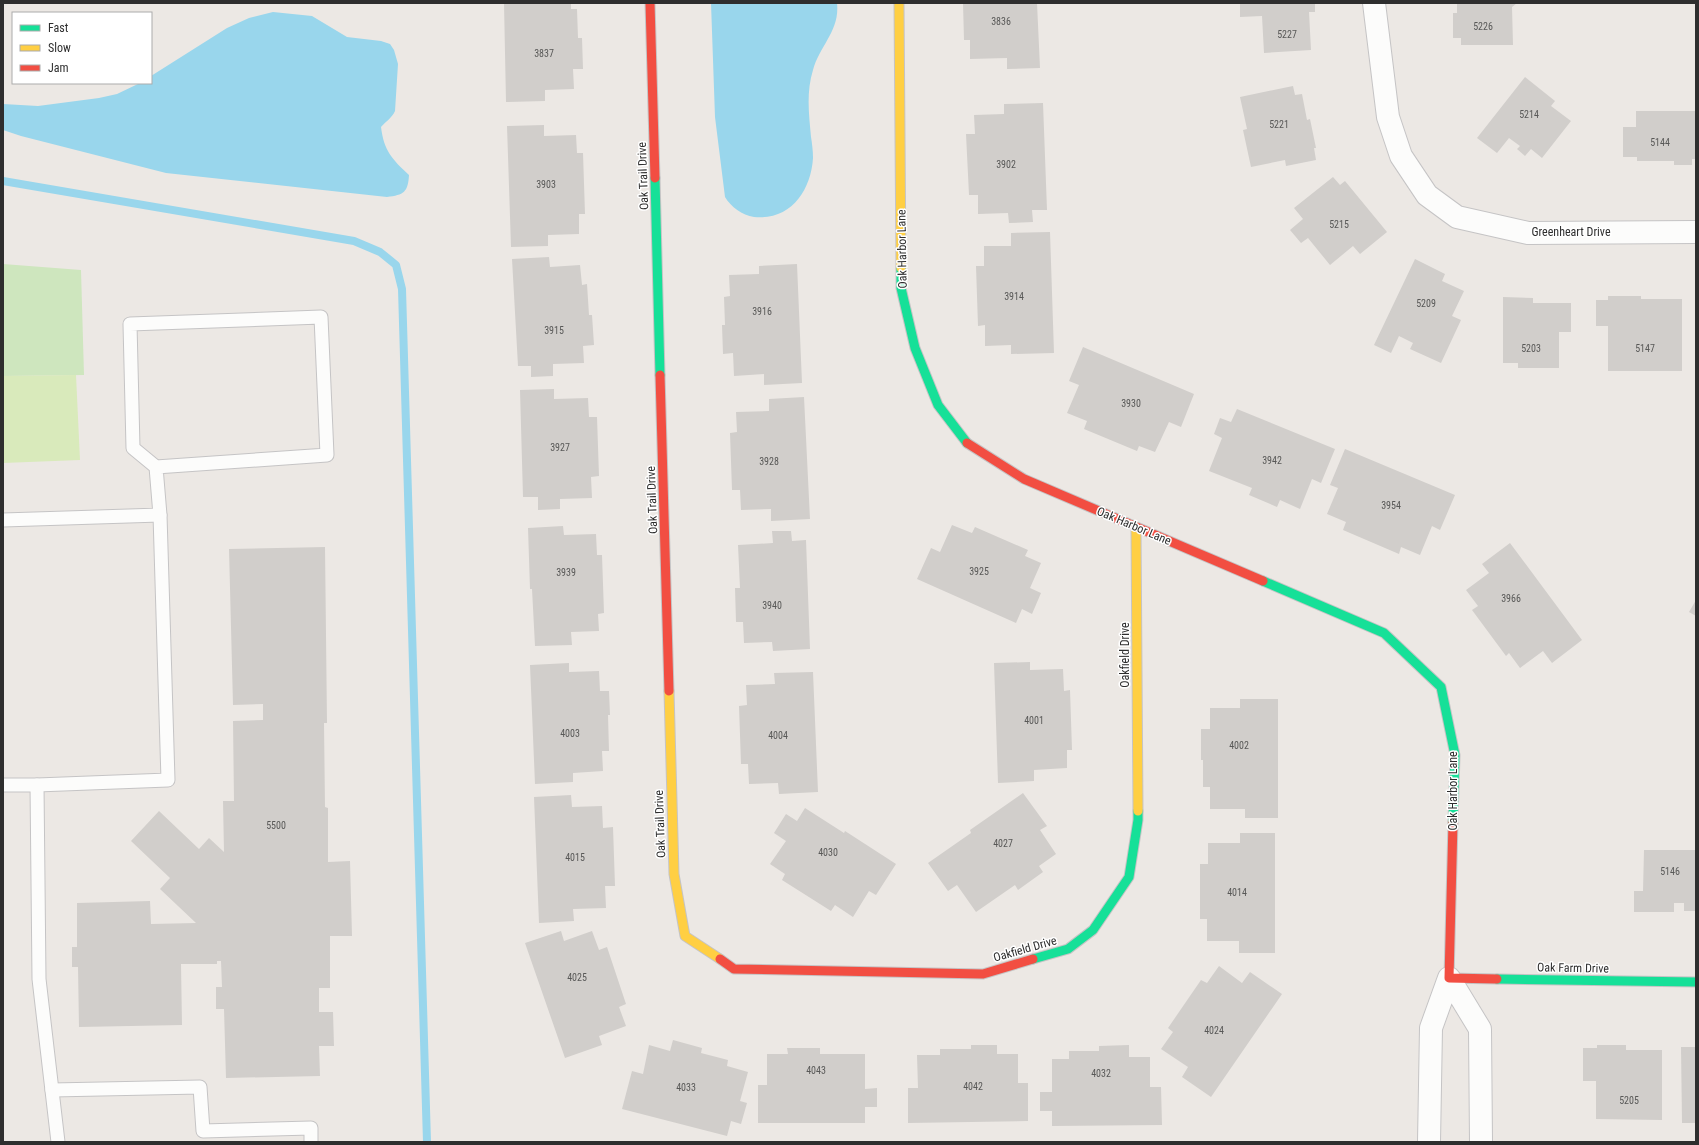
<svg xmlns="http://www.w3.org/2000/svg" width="1699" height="1145" viewBox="0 0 1699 1145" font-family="'Roboto Condensed',sans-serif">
  <rect width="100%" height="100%" fill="#ece8e4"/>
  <path fill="#cee6be" d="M 3,264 L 81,270 L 84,375 L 3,376 Z"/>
  <path fill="#d9eabb" d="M 76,375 L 80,460 L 3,463 L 3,376 Z"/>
  <g fill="#99d6ec">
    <path d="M 711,3 L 837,3 C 840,31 820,45 813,70 C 806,93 809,114 811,137 C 812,143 813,151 813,158 C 811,191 790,221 754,217 C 742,215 731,207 725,197 L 715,117 Z"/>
    <path d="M 273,12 L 312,16 L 347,37 L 381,41 L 390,44 L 394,50 L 398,64 L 395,111 C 392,118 386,121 381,127 C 384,151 392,159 409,175 C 408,192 404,195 387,197 L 166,173 L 21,136 L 3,130 L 3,104 L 38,106 L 99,98 L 117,94 L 140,83 L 151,83 L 151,76 L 227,28 L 249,18 Z"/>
  </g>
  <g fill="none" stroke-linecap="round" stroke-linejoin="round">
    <path stroke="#99d6ec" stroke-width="8" d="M 3,181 L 354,241 L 380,252 L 396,265 L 402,289 L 427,1142"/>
  </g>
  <g fill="#d1cecb">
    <path d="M 504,3 L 571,3 L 571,9 L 577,9 L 578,38 L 582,38 L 583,69 L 573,69 L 574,89 L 545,90 L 545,101 L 506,102 Z"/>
    <path d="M 963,3 L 1037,3 L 1040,68 L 1007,69 L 1007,58 L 970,59 L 970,40 L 964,40 Z"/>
    <path d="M 1240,3 L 1315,3 L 1315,12 L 1309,12 L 1311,50 L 1264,53 L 1262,16 L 1240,17 Z"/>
    <path d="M 1457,3 L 1517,3 L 1512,7 L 1513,45 L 1461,45 L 1461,38 L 1453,38 L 1453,13 L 1457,13 Z"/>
    <path d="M 1525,77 L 1555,101 L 1551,106 L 1571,121 L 1542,158 L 1531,149 L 1525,156 L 1517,149 L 1520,146 L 1509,138 L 1497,153 L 1477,138 Z"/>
    <path d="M 1293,86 L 1295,95 L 1302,94 L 1307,120 L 1310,119 L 1316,148 L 1314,148 L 1316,160 L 1286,166 L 1285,160 L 1251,167 L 1243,130 L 1247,129 L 1240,97 Z"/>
    <path d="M 1043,103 L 1047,210 L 1032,210 L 1033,222 L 1009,223 L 1008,213 L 978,214 L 978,195 L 969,195 L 966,134 L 975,134 L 974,115 L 1004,114 L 1004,104 Z"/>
    <path d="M 1636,111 L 1696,111 L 1696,159 L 1692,159 L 1692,165 L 1674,165 L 1674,161 L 1637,161 L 1637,157 L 1623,157 L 1623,127 L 1636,127 Z"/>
    <path d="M 544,125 L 544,136 L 576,135 L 577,153 L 583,153 L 585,214 L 579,214 L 579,234 L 548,235 L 548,246 L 511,247 L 507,126 Z"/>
    <path d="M 1333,177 L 1340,185 L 1345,181 L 1387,232 L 1360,254 L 1353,246 L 1330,265 L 1308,238 L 1301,243 L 1290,230 L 1303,219 L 1294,208 Z"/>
    <path d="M 1050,232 L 1054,353 L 1011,354 L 1011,345 L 985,346 L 985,325 L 978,326 L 976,266 L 984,266 L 984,246 L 1011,246 L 1011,233 Z"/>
    <path d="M 549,257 L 550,267 L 580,265 L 582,285 L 587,284 L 589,315 L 592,315 L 594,345 L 583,346 L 584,363 L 553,364 L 553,376 L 531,377 L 531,366 L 518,366 L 512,259 Z"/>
    <path d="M 1415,259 L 1445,274 L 1442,281 L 1464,291 L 1452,316 L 1461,320 L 1441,363 L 1410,349 L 1413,343 L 1399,336 L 1391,353 L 1374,345 Z"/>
    <path d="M 797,264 L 802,383 L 764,385 L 764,374 L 734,376 L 733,353 L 723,354 L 722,325 L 725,325 L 724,297 L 730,296 L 729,275 L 759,274 L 759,266 Z"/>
    <path d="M 1608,296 L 1641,296 L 1641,299 L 1682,299 L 1682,371 L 1608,371 L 1608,326 L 1596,326 L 1596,300 L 1608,300 Z"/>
    <path d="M 1503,297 L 1533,298 L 1533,303 L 1571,303 L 1571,332 L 1559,332 L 1559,368 L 1518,368 L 1518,363 L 1503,363 Z"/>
    <path d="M 1083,347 L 1194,394 L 1181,427 L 1169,422 L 1155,452 L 1139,446 L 1137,451 L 1084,429 L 1087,421 L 1067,413 L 1079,385 L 1069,381 Z"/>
    <path d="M 554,389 L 554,399 L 588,398 L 589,417 L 597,417 L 599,476 L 591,477 L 592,498 L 560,499 L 560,509 L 538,510 L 538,497 L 523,497 L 520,390 Z"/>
    <path d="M 804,397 L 810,519 L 771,521 L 771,509 L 741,510 L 740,490 L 732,490 L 730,433 L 737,432 L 736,412 L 769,411 L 769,399 Z"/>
    <path d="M 1237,409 L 1335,449 L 1321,483 L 1312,479 L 1300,509 L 1280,500 L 1277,507 L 1249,495 L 1252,488 L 1209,471 L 1222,438 L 1214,434 L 1220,418 L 1231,422 Z"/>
    <path d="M 1345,449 L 1455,495 L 1440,530 L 1432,526 L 1420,555 L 1401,547 L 1399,554 L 1343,530 L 1346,522 L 1327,514 L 1338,488 L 1330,485 Z"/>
    <path d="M 952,525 L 972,533 L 975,527 L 1028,550 L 1025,556 L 1041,563 L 1030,588 L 1041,593 L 1032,614 L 1022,609 L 1016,623 L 917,579 L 931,548 L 940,552 Z"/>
    <path d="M 563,526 L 564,535 L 596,534 L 597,555 L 602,555 L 604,613 L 598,614 L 599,631 L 571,632 L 572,645 L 535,646 L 532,589 L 530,589 L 528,528 Z"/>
    <path d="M 772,531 L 791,531 L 792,541 L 806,540 L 810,649 L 773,651 L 772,642 L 744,643 L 743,622 L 736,622 L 735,588 L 740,588 L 738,545 L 773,543 Z"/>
    <path d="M 1510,543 L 1582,640 L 1552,663 L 1543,651 L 1520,668 L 1509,653 L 1506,656 L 1472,610 L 1478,606 L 1466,590 L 1489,573 L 1482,564 Z"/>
    <path d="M 325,547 L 327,723 L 324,723 L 325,807 L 328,808 L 328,862 L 350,861 L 352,936 L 330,936 L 330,988 L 319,988 L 319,1012 L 333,1012 L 334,1046 L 319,1046 L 320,1076 L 226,1078 L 224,1009 L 216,1009 L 216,987 L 222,987 L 221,961 L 217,961 L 217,964 L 181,964 L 182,1025 L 79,1027 L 78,967 L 72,967 L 72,947 L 77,947 L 77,903 L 150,901 L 151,924 L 196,923 L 160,889 L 170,878 L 131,841 L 159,811 L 199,849 L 209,838 L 224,852 L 223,801 L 234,801 L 233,721 L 263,720 L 263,704 L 233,705 L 229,549 Z"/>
    <path d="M 1696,600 L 1696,616 L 1689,612 Z"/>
    <path d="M 1030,662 L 1030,670 L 1063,669 L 1064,691 L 1070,690 L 1072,750 L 1067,750 L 1067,768 L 1034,770 L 1034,781 L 998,783 L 994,663 Z"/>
    <path d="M 569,663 L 569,672 L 599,671 L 600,691 L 609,691 L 610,715 L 608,715 L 609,751 L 602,751 L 603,771 L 573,773 L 573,782 L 535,784 L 530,665 Z"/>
    <path d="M 813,672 L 818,792 L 779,794 L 778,783 L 749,784 L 748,764 L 741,764 L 739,706 L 747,705 L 746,685 L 775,684 L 774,673 Z"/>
    <path d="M 1240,699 L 1278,699 L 1278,818 L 1245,818 L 1245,809 L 1210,809 L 1210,787 L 1203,787 L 1203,760 L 1201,760 L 1201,729 L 1210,729 L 1210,708 L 1240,708 Z"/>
    <path d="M 1023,793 L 1047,826 L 1040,830 L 1056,854 L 1039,866 L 1043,872 L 1018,890 L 1015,885 L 976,912 L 957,885 L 948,891 L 928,863 L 971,833 L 970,830 Z"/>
    <path d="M 571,795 L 572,807 L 602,806 L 603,828 L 613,827 L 615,886 L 605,886 L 606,908 L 573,909 L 574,921 L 539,923 L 534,797 Z"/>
    <path d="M 805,808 L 844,833 L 845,831 L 896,864 L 876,895 L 869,891 L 853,917 L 835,905 L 831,911 L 782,880 L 785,874 L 770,864 L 786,841 L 774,833 L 786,814 L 797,821 Z"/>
    <path d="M 1240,833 L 1275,833 L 1275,953 L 1239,953 L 1239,941 L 1207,941 L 1207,919 L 1200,919 L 1200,864 L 1208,864 L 1208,843 L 1240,843 Z"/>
    <path d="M 1644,850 L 1696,850 L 1696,911 L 1684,911 L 1684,903 L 1674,903 L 1674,912 L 1634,912 L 1634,891 L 1643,891 Z"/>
    <path d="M 561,931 L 564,941 L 592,931 L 599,950 L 607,947 L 626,1004 L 619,1007 L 626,1026 L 599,1036 L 602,1045 L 565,1058 L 525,943 Z"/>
    <path d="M 1219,966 L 1242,983 L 1250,972 L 1282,994 L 1211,1097 L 1182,1077 L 1188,1067 L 1161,1049 L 1173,1032 L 1168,1028 L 1201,980 L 1207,983 Z"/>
    <path d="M 673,1040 L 702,1048 L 701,1053 L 728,1060 L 727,1066 L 748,1072 L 740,1101 L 747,1103 L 741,1124 L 731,1121 L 727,1136 L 622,1109 L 632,1071 L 643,1074 L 649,1045 L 670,1051 Z"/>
    <path d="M 971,1045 L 997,1045 L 997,1054 L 1018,1054 L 1018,1083 L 1028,1083 L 1028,1121 L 908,1123 L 908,1088 L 918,1088 L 917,1055 L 940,1055 L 940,1049 L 971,1049 Z"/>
    <path d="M 1129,1045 L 1129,1057 L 1150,1057 L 1150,1087 L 1161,1087 L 1162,1125 L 1052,1126 L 1052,1111 L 1040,1111 L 1040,1092 L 1052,1092 L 1052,1059 L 1069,1059 L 1069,1051 L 1099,1051 L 1099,1046 Z"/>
    <path d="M 1597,1045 L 1626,1045 L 1626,1050 L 1662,1050 L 1662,1120 L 1596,1119 L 1596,1081 L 1583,1081 L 1583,1048 L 1597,1048 Z"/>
    <path d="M 1681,1047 L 1696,1047 L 1696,1123 L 1682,1123 Z"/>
    <path d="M 787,1048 L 820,1048 L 820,1054 L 865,1054 L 865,1089 L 877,1088 L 877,1107 L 865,1107 L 865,1123 L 758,1123 L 758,1085 L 767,1085 L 767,1054 L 788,1054 Z"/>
  </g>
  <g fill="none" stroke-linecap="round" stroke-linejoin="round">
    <g stroke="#c5c4c5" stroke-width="15">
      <g id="lane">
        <path d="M 3,520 L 160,515 L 156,467 L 133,448 L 130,324 L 321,317 L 327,455 L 156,467"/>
        <path d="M 3,785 L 37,785 L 39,979 L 58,1142"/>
        <path d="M 37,785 L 168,780 L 160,515"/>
        <path d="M 52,1090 L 200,1087 L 203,1131 L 311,1128 L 311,1142"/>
      </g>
    </g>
    <g stroke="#c5c4c5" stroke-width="24">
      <g id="street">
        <path d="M 1374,3 L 1388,117 L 1401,156 L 1427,195 L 1457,217 L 1528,233 L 1696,232"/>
        <path d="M 1429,1142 L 1431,1028 L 1449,978 L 1480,1029 L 1481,1142"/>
      </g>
    </g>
    <g stroke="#c5c4c5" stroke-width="11">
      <g id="fast">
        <path d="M 655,178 L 660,375"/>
        <path d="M 901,268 L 901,288 L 915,348 L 938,405 L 967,443"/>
        <path d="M 1263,581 L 1384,633 L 1441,687 L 1455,755 L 1453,822"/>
        <path d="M 1033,959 L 1068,949 L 1093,930 L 1129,877 L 1138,820 L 1138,811"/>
        <path d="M 1497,979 L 1696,982"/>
      </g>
    </g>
    <g stroke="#c5c4c5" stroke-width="11">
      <g id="slow">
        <path d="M 899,3 L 901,268"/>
        <path d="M 1136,527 L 1138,811"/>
        <path d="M 669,691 L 674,874 L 685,936 L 720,959"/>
      </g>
    </g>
    <g stroke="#c5c4c5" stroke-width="11">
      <g id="jam">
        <path d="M 650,3 L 655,178"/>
        <path d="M 660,375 L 669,691"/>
        <path d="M 967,443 L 1024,479 L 1263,581"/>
        <path d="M 1453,822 L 1449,978 L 1497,979"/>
        <path d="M 720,959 L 734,969 L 983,974 L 1033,959"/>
      </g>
    </g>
    <use href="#lane" stroke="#fcfcfb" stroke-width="13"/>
    <use href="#street" stroke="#fcfcfb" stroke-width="22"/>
    <use href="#fast" stroke="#16e098" stroke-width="9"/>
    <use href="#slow" stroke="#ffcf43" stroke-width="9"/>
    <use href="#jam" stroke="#f24e42" stroke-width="9"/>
  </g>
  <g text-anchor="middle" stroke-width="3" stroke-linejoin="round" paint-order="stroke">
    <g font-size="10" fill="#585857">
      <text x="1001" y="25">3836</text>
      <text x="1483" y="30">5226</text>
      <text x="1287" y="38">5227</text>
      <text x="544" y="57">3837</text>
      <text x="1529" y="118">5214</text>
      <text x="1279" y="128">5221</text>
      <text x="1660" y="146">5144</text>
      <text x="1006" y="168">3902</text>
      <text x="546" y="188">3903</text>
      <text x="1339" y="228">5215</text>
      <text x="1014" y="300">3914</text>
      <text x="1426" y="307">5209</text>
      <text x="762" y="315">3916</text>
      <text x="554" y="334">3915</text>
      <text x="1531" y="352">5203</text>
      <text x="1645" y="352">5147</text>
      <text x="1131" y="407">3930</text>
      <text x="560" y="451">3927</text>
      <text x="1272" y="464">3942</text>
      <text x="769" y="465">3928</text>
      <text x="1391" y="509">3954</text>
      <text x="979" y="575">3925</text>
      <text x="566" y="576">3939</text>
      <text x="1511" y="602">3966</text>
      <text x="772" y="609">3940</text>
      <text x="1034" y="724">4001</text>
      <text x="570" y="737">4003</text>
      <text x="778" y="739">4004</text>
      <text x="1239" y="749">4002</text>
      <text x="276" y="829">5500</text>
      <text x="1003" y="847">4027</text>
      <text x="828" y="856">4030</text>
      <text x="575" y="861">4015</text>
      <text x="1670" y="875">5146</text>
      <text x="1237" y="896">4014</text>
      <text x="577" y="981">4025</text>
      <text x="1214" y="1034">4024</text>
      <text x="816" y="1074">4043</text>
      <text x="1101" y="1077">4032</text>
      <text x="973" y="1090">4042</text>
      <text x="686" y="1091">4033</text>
      <text x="1629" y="1104">5205</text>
    </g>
    <g font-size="12" fill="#2e2e2e" stroke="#fff">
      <text transform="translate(643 176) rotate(-92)" y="4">Oak Trail Drive</text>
      <text x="1571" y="236">Greenheart Drive</text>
      <text transform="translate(902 249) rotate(-91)" y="4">Oak Harbor Lane</text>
      <text transform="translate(652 500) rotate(-92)" y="4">Oak Trail Drive</text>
      <text transform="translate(1134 526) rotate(23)" y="4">Oak Harbor Lane</text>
      <text transform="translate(1125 655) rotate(-90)" y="4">Oakfield Drive</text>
      <text transform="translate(1453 791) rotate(-90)" y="4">Oak Harbor Lane</text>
      <text transform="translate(660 824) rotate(-92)" y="4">Oak Trail Drive</text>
      <text transform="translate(1025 949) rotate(-16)" y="4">Oakfield Drive</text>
      <text transform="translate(1573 968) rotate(1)" y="4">Oak Farm Drive</text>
    </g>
  </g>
  <rect width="1699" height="1145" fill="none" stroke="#2e2e2e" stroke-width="8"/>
  <rect x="12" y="12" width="140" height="72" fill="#ffffff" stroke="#ababab"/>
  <rect x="20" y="25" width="20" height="6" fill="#16e098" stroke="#ababab"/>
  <text x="48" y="32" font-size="12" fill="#2e2e2e">Fast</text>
  <rect x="20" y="45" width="20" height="6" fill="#ffcf43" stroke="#ababab"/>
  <text x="48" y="52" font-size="12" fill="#2e2e2e">Slow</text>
  <rect x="20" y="65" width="20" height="6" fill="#f24e42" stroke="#ababab"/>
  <text x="48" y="72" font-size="12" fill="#2e2e2e">Jam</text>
</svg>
